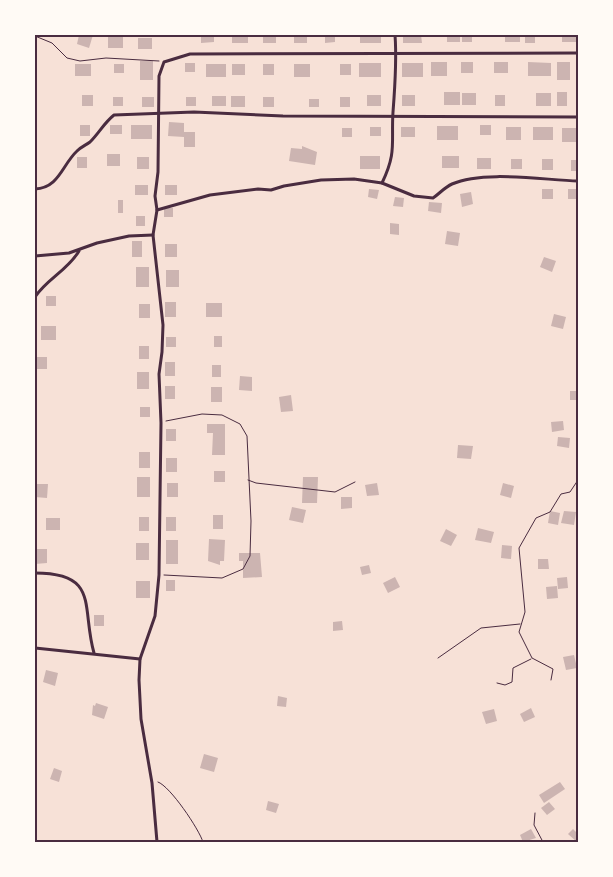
<svg xmlns="http://www.w3.org/2000/svg" width="613" height="877" viewBox="0 0 613 877" font-family="Inter,sans-serif">
  <rect width="100%" height="100%" fill="#f7e1d7"/>
  <g fill="#ccb4b1">
    <path d="M 79,35 L 93,35 L 89,48 L 77,44 Z"/>
    <rect x="108" y="35" width="15" height="13"/>
    <path d="M 201,35 L 214,35 L 214,42 L 201,43 Z"/>
    <rect x="232" y="35" width="16" height="8"/>
    <rect x="263" y="35" width="13" height="8"/>
    <rect x="294" y="35" width="13" height="8"/>
    <path d="M 325,35 L 335,35 L 335,42 L 325,43 Z"/>
    <rect x="360" y="35" width="21" height="8"/>
    <path d="M 403,35 L 421,35 L 422,43 L 403,43 Z"/>
    <rect x="447" y="35" width="13" height="7"/>
    <rect x="462" y="35" width="10" height="7"/>
    <rect x="505" y="35" width="15" height="7"/>
    <rect x="525" y="35" width="10" height="8"/>
    <rect x="562" y="35" width="16" height="7"/>
    <rect x="138" y="38" width="14" height="11"/>
    <rect x="140" y="61" width="13" height="19"/>
    <rect x="431" y="62" width="16" height="14"/>
    <rect x="461" y="62" width="12" height="11"/>
    <rect x="494" y="62" width="14" height="11"/>
    <path d="M 528,62 L 551,63 L 551,76 L 528,76 Z"/>
    <rect x="557" y="62" width="13" height="18"/>
    <rect x="185" y="63" width="10" height="9"/>
    <rect x="359" y="63" width="22" height="14"/>
    <rect x="402" y="63" width="21" height="14"/>
    <rect x="75" y="64" width="16" height="12"/>
    <rect x="114" y="64" width="10" height="9"/>
    <rect x="206" y="64" width="20" height="13"/>
    <rect x="232" y="64" width="13" height="11"/>
    <rect x="263" y="64" width="11" height="11"/>
    <rect x="294" y="64" width="16" height="13"/>
    <rect x="340" y="64" width="11" height="11"/>
    <rect x="444" y="92" width="16" height="13"/>
    <rect x="557" y="92" width="10" height="14"/>
    <rect x="462" y="93" width="14" height="12"/>
    <rect x="536" y="93" width="15" height="13"/>
    <rect x="82" y="95" width="11" height="11"/>
    <rect x="367" y="95" width="14" height="11"/>
    <rect x="402" y="95" width="13" height="11"/>
    <rect x="495" y="95" width="10" height="11"/>
    <rect x="212" y="96" width="14" height="10"/>
    <rect x="231" y="96" width="14" height="11"/>
    <rect x="113" y="97" width="10" height="9"/>
    <rect x="142" y="97" width="12" height="10"/>
    <rect x="186" y="97" width="10" height="9"/>
    <rect x="263" y="97" width="11" height="10"/>
    <rect x="340" y="97" width="10" height="10"/>
    <rect x="309" y="99" width="10" height="8"/>
    <path d="M 169,122 L 184,123 L 184,132 L 195,132 L 195,147 L 184,147 L 184,137 L 168,136 Z"/>
    <rect x="80" y="125" width="10" height="11"/>
    <rect x="110" y="125" width="12" height="9"/>
    <rect x="131" y="125" width="21" height="14"/>
    <rect x="480" y="125" width="11" height="10"/>
    <rect x="437" y="126" width="21" height="14"/>
    <rect x="370" y="127" width="11" height="9"/>
    <rect x="401" y="127" width="14" height="10"/>
    <rect x="506" y="127" width="15" height="13"/>
    <rect x="533" y="127" width="20" height="13"/>
    <rect x="342" y="128" width="10" height="9"/>
    <rect x="562" y="128" width="16" height="14"/>
    <path d="M 302,146 L 317,152 L 315,165 L 289,161 L 291,148 L 302,149 Z"/>
    <rect x="107" y="154" width="13" height="12"/>
    <rect x="360" y="156" width="20" height="13"/>
    <rect x="442" y="156" width="17" height="12"/>
    <rect x="77" y="157" width="10" height="11"/>
    <rect x="137" y="157" width="12" height="12"/>
    <rect x="477" y="158" width="14" height="11"/>
    <rect x="511" y="159" width="11" height="10"/>
    <rect x="542" y="159" width="11" height="11"/>
    <rect x="571" y="160" width="7" height="11"/>
    <rect x="135" y="185" width="13" height="10"/>
    <rect x="165" y="185" width="12" height="10"/>
    <path d="M 369,189 L 379,190 L 377,199 L 368,197 Z"/>
    <rect x="542" y="189" width="11" height="10"/>
    <rect x="568" y="189" width="10" height="10"/>
    <path d="M 471,192 L 473,204 L 462,207 L 460,194 Z"/>
    <path d="M 395,197 L 404,198 L 403,207 L 393,206 Z"/>
    <rect x="118" y="200" width="5" height="13"/>
    <path d="M 429,202 L 442,203 L 441,213 L 428,211 Z"/>
    <rect x="164" y="208" width="9" height="9"/>
    <rect x="136" y="216" width="9" height="10"/>
    <path d="M 390,223 L 399,224 L 399,235 L 390,234 Z"/>
    <path d="M 447,231 L 460,233 L 458,246 L 445,244 Z"/>
    <rect x="132" y="241" width="10" height="16"/>
    <rect x="165" y="244" width="12" height="13"/>
    <path d="M 544,257 L 556,261 L 552,272 L 540,267 Z"/>
    <rect x="136" y="267" width="13" height="20"/>
    <rect x="166" y="270" width="13" height="17"/>
    <rect x="46" y="296" width="10" height="10"/>
    <rect x="165" y="302" width="11" height="15"/>
    <rect x="206" y="303" width="16" height="14"/>
    <rect x="139" y="304" width="11" height="14"/>
    <path d="M 554,314 L 566,317 L 563,329 L 551,326 Z"/>
    <rect x="41" y="326" width="15" height="14"/>
    <rect x="214" y="336" width="8" height="11"/>
    <rect x="166" y="337" width="10" height="10"/>
    <rect x="139" y="346" width="10" height="13"/>
    <rect x="35" y="357" width="12" height="12"/>
    <rect x="165" y="362" width="10" height="14"/>
    <rect x="212" y="365" width="9" height="12"/>
    <rect x="137" y="372" width="12" height="17"/>
    <path d="M 240,376 L 252,377 L 252,391 L 239,390 Z"/>
    <rect x="165" y="386" width="10" height="13"/>
    <rect x="211" y="387" width="11" height="15"/>
    <rect x="570" y="391" width="8" height="9"/>
    <path d="M 291,395 L 293,411 L 281,412 L 279,397 Z"/>
    <rect x="140" y="407" width="10" height="10"/>
    <path d="M 563,421 L 564,430 L 552,432 L 551,422 Z"/>
    <path d="M 207,424 L 225,424 L 225,455 L 212,455 L 213,433 L 207,433 Z"/>
    <rect x="166" y="429" width="10" height="12"/>
    <path d="M 558,437 L 570,438 L 569,448 L 557,446 Z"/>
    <path d="M 458,445 L 473,446 L 471,459 L 457,458 Z"/>
    <rect x="139" y="452" width="11" height="16"/>
    <rect x="166" y="458" width="11" height="14"/>
    <rect x="214" y="471" width="11" height="11"/>
    <rect x="137" y="477" width="13" height="20"/>
    <path d="M 303,477 L 318,477 L 317,503 L 302,503 Z"/>
    <rect x="167" y="483" width="11" height="14"/>
    <path d="M 377,483 L 379,495 L 367,496 L 365,485 Z"/>
    <path d="M 503,483 L 514,486 L 511,498 L 500,495 Z"/>
    <path d="M 35,484 L 48,484 L 47,498 L 35,497 Z"/>
    <path d="M 341,497 L 352,497 L 352,508 L 341,509 Z"/>
    <path d="M 292,507 L 306,510 L 303,523 L 289,520 Z"/>
    <path d="M 550,511 L 560,513 L 558,525 L 548,523 Z"/>
    <path d="M 564,511 L 576,512 L 574,525 L 561,523 Z"/>
    <rect x="213" y="515" width="10" height="14"/>
    <rect x="139" y="517" width="10" height="14"/>
    <rect x="166" y="517" width="10" height="14"/>
    <rect x="46" y="518" width="14" height="12"/>
    <path d="M 478,528 L 494,532 L 491,543 L 475,540 Z"/>
    <path d="M 446,529 L 457,535 L 451,546 L 440,541 Z"/>
    <path d="M 209,539 L 225,540 L 224,561 L 220,561 L 220,565 L 208,561 Z"/>
    <rect x="166" y="540" width="12" height="24"/>
    <rect x="136" y="543" width="13" height="17"/>
    <path d="M 502,545 L 512,546 L 511,559 L 501,558 Z"/>
    <path d="M 35,549 L 47,549 L 47,563 L 35,564 Z"/>
    <path d="M 239,553 L 260,553 L 262,577 L 243,578 L 243,561 L 239,561 Z"/>
    <path d="M 538,559 L 548,559 L 549,569 L 538,569 Z"/>
    <path d="M 369,565 L 371,573 L 362,575 L 360,567 Z"/>
    <path d="M 395,577 L 400,587 L 388,593 L 383,583 Z"/>
    <path d="M 567,577 L 568,588 L 558,589 L 557,578 Z"/>
    <rect x="166" y="580" width="9" height="11"/>
    <rect x="136" y="581" width="14" height="17"/>
    <path d="M 557,586 L 558,598 L 547,599 L 546,587 Z"/>
    <rect x="94" y="615" width="10" height="11"/>
    <path d="M 342,621 L 343,630 L 333,631 L 333,622 Z"/>
    <path d="M 574,655 L 577,668 L 566,670 L 563,657 Z"/>
    <path d="M 46,670 L 58,673 L 55,686 L 43,682 Z"/>
    <path d="M 278,696 L 287,698 L 286,707 L 277,706 Z"/>
    <path d="M 96,703 L 108,707 L 104,719 L 92,715 L 93,705 L 95,706 Z"/>
    <path d="M 531,708 L 535,717 L 524,722 L 520,714 Z"/>
    <path d="M 494,709 L 497,721 L 486,724 L 482,712 Z"/>
    <path d="M 204,754 L 218,758 L 214,772 L 200,768 Z"/>
    <path d="M 54,768 L 62,771 L 59,782 L 50,779 Z"/>
    <path d="M 560,782 L 565,789 L 544,803 L 539,795 Z"/>
    <path d="M 268,801 L 279,804 L 276,813 L 266,810 Z"/>
    <path d="M 549,802 L 555,809 L 547,815 L 541,808 Z"/>
    <path d="M 531,829 L 536,838 L 523,842 L 520,835 Z"/>
    <path d="M 573,829 L 578,834 L 577,842 L 568,834 Z"/>
  </g>
  <g fill="none" stroke-linecap="round" stroke-linejoin="round">
    <g stroke="#4a2c40" stroke-width="1">
      <path d="M 35,36 L 52,43 L 67,58 L 80,61 L 106,58 L 159,61"/>
      <path d="M 248,480 L 256,483 L 335,492 L 355,482"/>
      <path d="M 164,575 L 222,578 L 243,569 L 250,556 L 251,521 L 247,436 L 240,424 L 222,415 L 202,414 L 166,421"/>
      <path d="M 438,658 L 481,628 L 520,624"/>
      <path d="M 551,680 L 553,669 L 532,658 L 519,632 L 525,612 L 519,548 L 536,518 L 550,512 L 561,494 L 570,492 L 578,480"/>
      <path d="M 497,683 L 505,685 L 512,682 L 513,668 L 531,659"/>
      <path d="M 158,782 C 170,786 199,829 203,842"/>
      <path d="M 535,813 L 534,825 L 543,842"/>
    </g>
    <g stroke="#4a2c40" stroke-width="3">
      <path d="M 382,183 C 397,152 391,143 393,112 C 395,86 397,61 395,35"/>
      <path d="M 35,189 C 59,188 62,165 77,151 C 81,147 86,145 90,142 C 99,133 104,123 114,115 L 194,112 L 283,116 L 578,117"/>
      <path d="M 157,210 L 210,195 L 258,189 L 271,190 L 284,186 L 321,180 L 354,179 L 382,183 L 414,196 L 433,198 C 439,194 445,187 452,184 C 484,170 543,180 578,181"/>
      <path d="M 35,256 L 69,253 L 97,243 L 129,236 L 153,235"/>
      <path d="M 35,297 C 47,279 68,270 79,251"/>
      <path d="M 35,573 C 100,573 81,607 94,653"/>
      <path d="M 35,648 L 140,659"/>
      <path d="M 157,842 L 152,783 L 141,719 L 139,680 L 140,659 L 155,616 L 159,575 L 161,423 L 159,374 L 162,352 L 163,325 L 153,235 L 157,210 L 155,196 L 158,172 L 159,76 L 164,62 L 190,54 L 578,53"/>
    </g>
  </g>
  <rect width="613" height="877" fill="none" stroke="#fffaf5" stroke-width="72"/>
  <rect x="36" y="36" width="541" height="805" fill="none" stroke="#4a2c40" stroke-width="2"/>
</svg>
